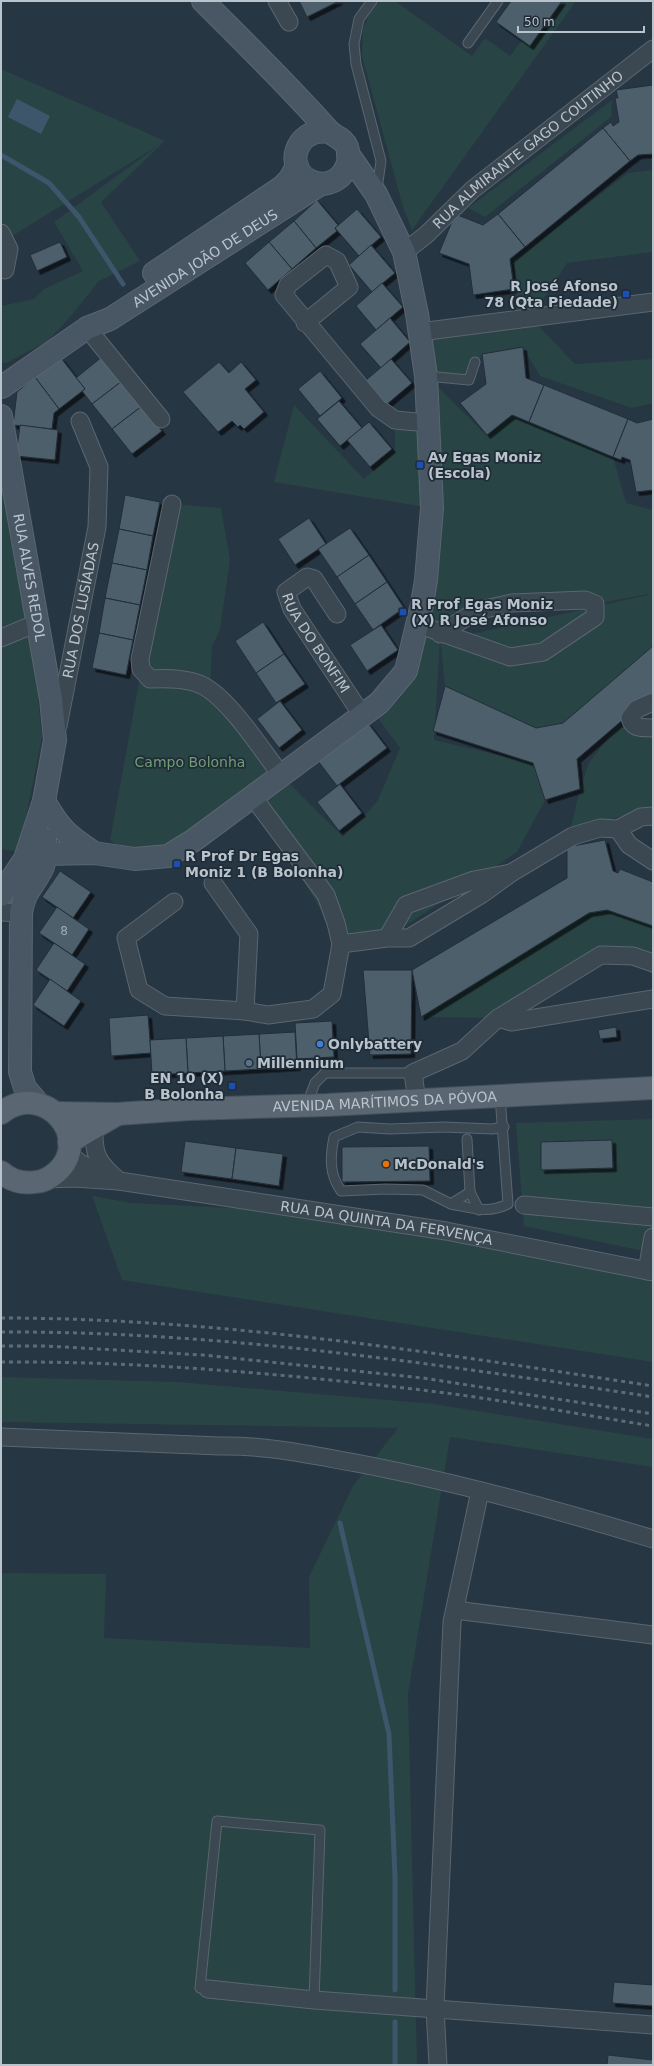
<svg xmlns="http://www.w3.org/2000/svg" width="654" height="2066" viewBox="0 0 654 2066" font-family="'DejaVu Sans',sans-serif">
  <defs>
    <filter id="shadow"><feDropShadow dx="3.5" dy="3.5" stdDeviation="0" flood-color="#0009"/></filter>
  </defs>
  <rect width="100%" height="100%" fill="#273643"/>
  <g fill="#294444" fill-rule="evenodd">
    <path d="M 379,1 L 395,1 L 472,56 L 485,38 L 510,56 L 522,40 L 531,46 L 562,1 L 576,1 L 412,230 L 403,207 L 362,56 L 363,29 L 370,13 Z"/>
    <path d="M 1,69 L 165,141 L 101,202 L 140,261 L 99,281 L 69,318 L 48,341 L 6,363 L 1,363 L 1,306 L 34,299 L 44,289 L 83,271 L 54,222 L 159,145 L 4,241 L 1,233 Z"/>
    <path d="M 612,100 L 611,117 L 485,217 L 468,208 Z"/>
    <path d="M 651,170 L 653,171 L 653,252 L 567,263 L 531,318 L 575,364 L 653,359 L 653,403 L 632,408 L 540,376 L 523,347 L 482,354 L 469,380 L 427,376 L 486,435 L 512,415 L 613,457 L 626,503 L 653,510 L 653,646 L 563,723 L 536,728 L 445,686 L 440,638 L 434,740 L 533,763 L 545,800 L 517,852 L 387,938 L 341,944 L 261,809 L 280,776 L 194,840 L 135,859 L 110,840 L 172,504 L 221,508 L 230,560 L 220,630 L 212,646 L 210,689 L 281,775 L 343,837 L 377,802 L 400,748 L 371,709 L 406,671 L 431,508 L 274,482 L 294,405 L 364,479 L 395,451 L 395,420 L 428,423 L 420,332 L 530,317 L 516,309 L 514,260 L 628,173 ZM 648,594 L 648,595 L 444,640 L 458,620 L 585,600 L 595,604 Z"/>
    <path d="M 1,422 L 51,699 L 38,699 L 42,737 L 19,852 L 1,849 Z"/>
    <path d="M 618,724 L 653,726 L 653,807 L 570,831 L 580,789 L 589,763 Z"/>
    <path d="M 607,910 L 653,926 L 653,960 L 601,955 L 498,1018 L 421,1017 L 589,913 Z"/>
    <path d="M 653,1119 L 653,1253 L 524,1226 L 516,1123 Z"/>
    <path d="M 92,1196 L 132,1203 L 313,1212 L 653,1272 L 653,1362 L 122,1280 Z"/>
    <path d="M 1,1377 L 178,1382 L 434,1404 L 653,1439 L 653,1467 L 450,1437 L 408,1694 L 417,2065 L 1,2065 L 1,1573 L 106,1574 L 104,1638 L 310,1648 L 309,1577 L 353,1486 L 398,1428 L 1,1422 Z"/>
  </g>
  <path fill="#3d566c" d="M 17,99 L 50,116 L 41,134 L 8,117 Z"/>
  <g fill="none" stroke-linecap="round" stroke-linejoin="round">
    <g stroke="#3d566c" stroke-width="5">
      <path d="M 1,155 L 49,183 L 79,217 L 123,284"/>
      <path d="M 340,1523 L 389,1734 L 395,1877 L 395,1990"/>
      <path d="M 395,2022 L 395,2065"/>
    </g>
  </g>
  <g fill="#4d5e6b" stroke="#222f3a" filter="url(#shadow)">
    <path d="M 299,1 L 339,1 L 307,17 Z"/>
    <path d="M 511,1 L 562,1 L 530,46 L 496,22 Z"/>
    <path d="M 653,85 L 653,154 L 638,155 L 630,161 L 603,128 L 611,122 L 613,126 L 619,122 L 615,98 L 618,98 L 616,90 Z"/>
    <path d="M 603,128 L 630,161 L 525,247 L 498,214 Z"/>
    <path d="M 317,200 L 338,225 L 335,228 L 337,231 L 316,248 L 294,221 Z"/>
    <path d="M 357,209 L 381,237 L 359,256 L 335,228 Z"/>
    <path d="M 455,214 L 483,225 L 498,214 L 525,247 L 510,259 L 514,289 L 473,295 L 469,264 L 439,253 Z"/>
    <path d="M 294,221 L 316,248 L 292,269 L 269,242 Z"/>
    <path d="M 60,242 L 67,257 L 37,271 L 30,255 Z"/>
    <path d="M 269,242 L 292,269 L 268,290 L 245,263 Z"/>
    <path d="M 371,245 L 395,273 L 372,292 L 349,265 Z"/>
    <path d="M 382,283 L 403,307 L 376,330 L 356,306 Z"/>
    <path d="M 390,318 L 410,342 L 381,368 L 360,344 Z"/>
    <path d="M 523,347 L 526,378 L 544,385 L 529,422 L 512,415 L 487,435 L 460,403 L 486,384 L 482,354 Z"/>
    <path d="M 103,356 L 122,381 L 92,404 L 82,391 L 85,389 L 76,378 Z"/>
    <path d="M 61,358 L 85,389 L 59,409 L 35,377 Z"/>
    <path d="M 391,359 L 412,383 L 386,405 L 365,381 Z"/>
    <path d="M 219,362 L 229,373 L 241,362 L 256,380 L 245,389 L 264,412 L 244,429 L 240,425 L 238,427 L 232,421 L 218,432 L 183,392 Z"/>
    <path d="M 320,371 L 342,398 L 320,416 L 298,389 Z"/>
    <path d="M 35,377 L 59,409 L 54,413 L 52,429 L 13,425 L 17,392 Z"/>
    <path d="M 122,381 L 142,406 L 112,429 L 92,404 Z"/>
    <path d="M 544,385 L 628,419 L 613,457 L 529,422 Z"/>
    <path d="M 339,401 L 362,428 L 340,446 L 317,419 Z"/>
    <path d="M 142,406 L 162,431 L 132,454 L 112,429 Z"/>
    <path d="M 628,419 L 637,423 L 653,419 L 653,490 L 636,492 L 630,460 L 622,457 L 621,460 L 613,457 Z"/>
    <path d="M 369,422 L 392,449 L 370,467 L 347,440 Z"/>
    <path d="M 20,425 L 58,430 L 55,460 L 16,456 Z"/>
    <path d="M 125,495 L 160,502 L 153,536 L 119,529 Z"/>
    <path d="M 309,518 L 326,544 L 295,565 L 278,539 Z"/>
    <path d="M 350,528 L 369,555 L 337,577 L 318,549 Z"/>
    <path d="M 119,529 L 153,536 L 147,570 L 112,563 Z"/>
    <path d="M 369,555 L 387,582 L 355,604 L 337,577 Z"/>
    <path d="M 112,563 L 147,570 L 140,605 L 105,598 Z"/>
    <path d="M 387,582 L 404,608 L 373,630 L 355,604 Z"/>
    <path d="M 105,598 L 140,605 L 133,640 L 99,633 Z"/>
    <path d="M 263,622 L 284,654 L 256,673 L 235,641 Z"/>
    <path d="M 381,625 L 398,650 L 367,671 L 350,645 Z"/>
    <path d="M 99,633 L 133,640 L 126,675 L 92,668 Z"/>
    <path d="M 653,646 L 653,694 L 577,759 L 580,789 L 545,800 L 533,763 L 433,731 L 445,686 L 536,728 L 563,723 Z"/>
    <path d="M 284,654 L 305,684 L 276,703 L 256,673 Z"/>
    <path d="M 280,701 L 302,730 L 279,748 L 257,719 Z"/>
    <path d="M 368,723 L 387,748 L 337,786 L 318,761 Z"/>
    <path d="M 340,784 L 362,813 L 339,831 L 317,802 Z"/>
    <path d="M 605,840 L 613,871 L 618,873 L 620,869 L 653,882 L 653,926 L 607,910 L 589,913 L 421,1017 L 412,970 L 567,878 L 567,847 Z"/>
    <path d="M 60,871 L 91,892 L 73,918 L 42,897 Z"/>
    <path d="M 57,907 L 89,929 L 72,955 L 39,933 Z"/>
    <path d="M 54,943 L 85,964 L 67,991 L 36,970 Z"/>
    <path d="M 363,970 L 412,970 L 411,1054 L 370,1055 Z"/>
    <path d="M 50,979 L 81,1001 L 64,1026 L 33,1005 Z"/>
    <path d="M 148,1015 L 151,1053 L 111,1056 L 109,1018 Z"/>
    <path d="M 332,1021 L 334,1057 L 297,1059 L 295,1023 Z"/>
    <path d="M 616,1027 L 617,1037 L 600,1039 L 598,1030 Z"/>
    <path d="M 295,1032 L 297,1067 L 261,1069 L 259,1034 Z"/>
    <path d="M 259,1034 L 261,1069 L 225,1071 L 223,1036 Z"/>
    <path d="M 223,1036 L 225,1071 L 188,1073 L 186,1038 Z"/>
    <path d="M 186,1038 L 188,1073 L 152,1075 L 150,1040 Z"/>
    <path d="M 612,1140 L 613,1168 L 541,1170 L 541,1142 Z"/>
    <path d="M 185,1141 L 236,1148 L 232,1179 L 181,1172 Z"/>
    <path d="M 429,1146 L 430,1181 L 342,1182 L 342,1147 Z"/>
    <path d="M 236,1148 L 283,1154 L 279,1186 L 232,1179 Z"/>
    <path d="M 614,1982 L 653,1985 L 653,2006 L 612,2003 Z"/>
    <path d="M 608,2055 L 653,2060 L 653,2065 L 607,2065 Z"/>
  </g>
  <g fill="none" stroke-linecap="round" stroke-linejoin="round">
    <g stroke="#5a6670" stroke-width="11">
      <g id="lane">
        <path d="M 372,1 L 359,19 L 354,44 L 356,64 L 381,161 L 377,189"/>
        <path d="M 468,43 L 498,1"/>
        <path d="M 426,376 L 469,380 L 475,362"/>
        <path d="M 307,1104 L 315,1083 L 325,1073 L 413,1073"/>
        <path d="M 467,1139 L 470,1192 L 479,1210"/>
        <path d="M 470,1192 L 451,1204 L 423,1190 L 386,1189 L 341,1191 C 329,1174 330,1157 334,1137 L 358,1127 L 390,1129 L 444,1127 L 492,1129 L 504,1127"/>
        <path d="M 451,1204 C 473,1208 487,1214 508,1204 L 500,1096"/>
        <path d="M 200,1988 L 217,1821 L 320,1830 L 314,2000"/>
      </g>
    </g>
    <g stroke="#5a6670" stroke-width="19">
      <g id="street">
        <path d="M 277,1 L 289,22"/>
        <path d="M 1,233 L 9,249 L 5,270"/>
        <path id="s1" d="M 404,252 L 426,235 L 472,190 L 653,49"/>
        <path d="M 305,323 L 349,287 L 337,261 L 326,255 L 288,285 L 284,295 L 378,408 L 395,420 L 428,423"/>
        <path d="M 87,328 L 161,419"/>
        <path d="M 420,332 L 653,302"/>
        <path d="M 172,504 L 140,659 L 141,669 L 150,679 C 169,678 195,678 210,690 C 235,708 262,750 281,775"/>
        <path id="s2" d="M 337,614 L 314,579 L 307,577 L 286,592 L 292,609 L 362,715"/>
        <path d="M 417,624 L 510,657 L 543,652 L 595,617 L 595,604 L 585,600 L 512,603 L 476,611 L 440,634"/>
        <path d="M 1,638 L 37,623"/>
        <path d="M 653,702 L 637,709 L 630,718 C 633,730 643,727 653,728"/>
        <path id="s3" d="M 58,726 L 97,527 L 99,467 L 80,421"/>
        <path d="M 618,829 L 629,845 L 653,861"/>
        <path d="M 511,873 L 573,836 L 600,828 L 618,829 L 641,817 L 653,816"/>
        <path d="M 213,883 L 249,934 L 245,1011"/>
        <path d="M 174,902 L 126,938 L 139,990 L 165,1006 L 245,1011 L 268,1015 L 313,1009 L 332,994 L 341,944 L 336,923 L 326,895 L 253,797"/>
        <path d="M 1,912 L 21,913"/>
        <path d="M 341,944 L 387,938 L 409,938 L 482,894 L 511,873 L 474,880 L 406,905 L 387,938"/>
        <path d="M 653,963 L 633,956 L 601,955 L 498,1018 L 511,1022 L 653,999"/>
        <path d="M 417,1101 L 413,1073 L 462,1051 L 498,1018"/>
        <path d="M 94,1126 C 93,1155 97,1162 119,1181"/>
        <path d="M 68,1153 L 80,1163 L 108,1177"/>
        <path id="s4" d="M 47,1179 L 74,1178 L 119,1181 L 446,1231 L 653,1272"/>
        <path d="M 524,1205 L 653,1217"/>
        <path d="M 647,1271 L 653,1237"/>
        <path d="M 1,1437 L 220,1446 C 266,1445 311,1455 356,1463 C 456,1482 555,1509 653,1539"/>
        <path d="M 455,1610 L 653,1635"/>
        <path d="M 208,1989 L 314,2000 L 653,2025"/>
        <path d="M 438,2065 L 435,2008 L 452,1622 L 480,1491"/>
      </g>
    </g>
    <g stroke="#5a6670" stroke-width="24">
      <g id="secondary">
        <path d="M 203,1 C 245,43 288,85 327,129 C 333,137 343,137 347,147 C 351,159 347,172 337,179 C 330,184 321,185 313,182 C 282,171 295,126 329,132"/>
        <path d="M 154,273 L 282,187 L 290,179 L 297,166"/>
        <path id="s5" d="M 2,387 L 87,328 L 110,319 L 321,184"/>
        <path id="s6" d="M 1,416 L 51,699 L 55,740 L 44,801 L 25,859 L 1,895"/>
        <path d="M 44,801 C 60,829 67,835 94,853"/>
        <path d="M 32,841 L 45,854 L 94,853 L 135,859 L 168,856 L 194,840 L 379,703 L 406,671 L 422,604 L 426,580 L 432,508 L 426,376 L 417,314 L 404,252 L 376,194 L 348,154"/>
        <path d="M 38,1103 L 25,1088 L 20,1072 L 21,913 C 24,892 32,888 41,871 C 46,862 46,850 45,840"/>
      </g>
    </g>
    <g stroke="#45515c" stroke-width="24">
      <g id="primary">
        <path d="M 1,1113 C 44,1079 94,1138 57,1172 C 51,1177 43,1182 35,1182 C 22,1184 11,1181 1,1172"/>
        <path id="s7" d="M 56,1113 L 117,1114 L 189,1109 L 327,1105 L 653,1088"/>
        <path d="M 69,1142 L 116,1115"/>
      </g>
    </g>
    <use href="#lane" stroke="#3b4852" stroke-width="9"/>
    <use href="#street" stroke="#3b4852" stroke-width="17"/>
    <use href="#secondary" stroke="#495765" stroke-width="22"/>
    <use href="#primary" stroke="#5a6772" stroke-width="22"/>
    <g stroke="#5d6c79" stroke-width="3" stroke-dasharray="4 4" stroke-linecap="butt">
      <path d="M 1,1318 C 220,1318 437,1353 653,1386"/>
      <path d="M 1,1332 C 220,1331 437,1364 653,1397"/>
      <path d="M 1,1346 L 46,1346 L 203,1355 L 423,1378 L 653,1414"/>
      <path d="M 1,1362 C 141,1361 283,1374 422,1390 C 499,1399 576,1414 653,1426"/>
    </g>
  </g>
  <g fill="#1a4fb4" stroke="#202d38" stroke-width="1.5">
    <rect x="622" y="290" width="8" height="8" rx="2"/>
    <rect x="416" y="461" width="8" height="8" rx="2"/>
    <rect x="399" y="608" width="8" height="8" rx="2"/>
    <rect x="173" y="860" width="8" height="8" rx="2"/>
    <rect x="228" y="1082" width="8" height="8" rx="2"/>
  </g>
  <circle fill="#3f7fe0" stroke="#202d38" stroke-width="1.5" cx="320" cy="1044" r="4"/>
  <circle fill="#5c6f8a" stroke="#202d38" stroke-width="1.5" cx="249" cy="1063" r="4"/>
  <circle fill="#e8710a" stroke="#202d38" stroke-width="1.5" cx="386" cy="1164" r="4"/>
  <g text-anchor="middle" stroke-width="3.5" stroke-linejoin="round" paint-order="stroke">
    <g font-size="12" fill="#9eaab4">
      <text x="64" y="935">8</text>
    </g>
    <g font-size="14" fill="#b9c3cc" stroke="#202d38">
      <text dy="5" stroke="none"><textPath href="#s1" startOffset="161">RUA ALMIRANTE GAGO COUTINHO</textPath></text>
      <text dy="5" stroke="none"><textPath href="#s5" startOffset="241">AVENIDA JOÃO DE DEUS</textPath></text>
      <text dy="5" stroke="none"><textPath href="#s6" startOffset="164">RUA ALVES REDOL</textPath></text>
      <text dy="5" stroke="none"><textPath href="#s3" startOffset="118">RUA DOS LUSÍADAS</textPath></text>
      <text dy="5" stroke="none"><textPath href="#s2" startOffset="134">RUA DO BONFIM</textPath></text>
      <text dy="5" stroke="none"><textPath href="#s7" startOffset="329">AVENIDA MARÍTIMOS DA PÓVOA</textPath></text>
      <text dy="5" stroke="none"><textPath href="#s4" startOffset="343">RUA DA QUINTA DA FERVENÇA</textPath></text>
    </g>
    <g font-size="14" font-weight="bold" fill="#b9c3cc" stroke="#202d38" text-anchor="start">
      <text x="618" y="291" text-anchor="end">R José Afonso<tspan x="618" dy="16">78 (Qta Piedade)</tspan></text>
      <text x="428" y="462">Av Egas Moniz<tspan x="428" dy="16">(Escola)</tspan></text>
      <text x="411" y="609">R Prof Egas Moniz<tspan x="411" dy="16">(X) R José Afonso</tspan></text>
      <text x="185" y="861">R Prof Dr Egas<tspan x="185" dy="16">Moniz 1 (B Bolonha)</tspan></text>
      <text x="328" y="1049">Onlybattery</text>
      <text x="257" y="1068">Millennium</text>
      <text x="224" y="1083" text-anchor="end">EN 10 (X)<tspan x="224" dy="16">B Bolonha</tspan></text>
      <text x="394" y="1169">McDonald's</text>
    </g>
    <g font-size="14" fill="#709d75" stroke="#202d38">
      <text x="190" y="767">Campo Bolonha</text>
    </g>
  </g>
  <rect width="654" height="2066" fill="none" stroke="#b9c3cc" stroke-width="4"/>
  <path d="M518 26v6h126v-6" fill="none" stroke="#b9c3cc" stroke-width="2"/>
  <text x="524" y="26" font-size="12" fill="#b9c3cc" stroke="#202d38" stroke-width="3" paint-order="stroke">50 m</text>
</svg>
